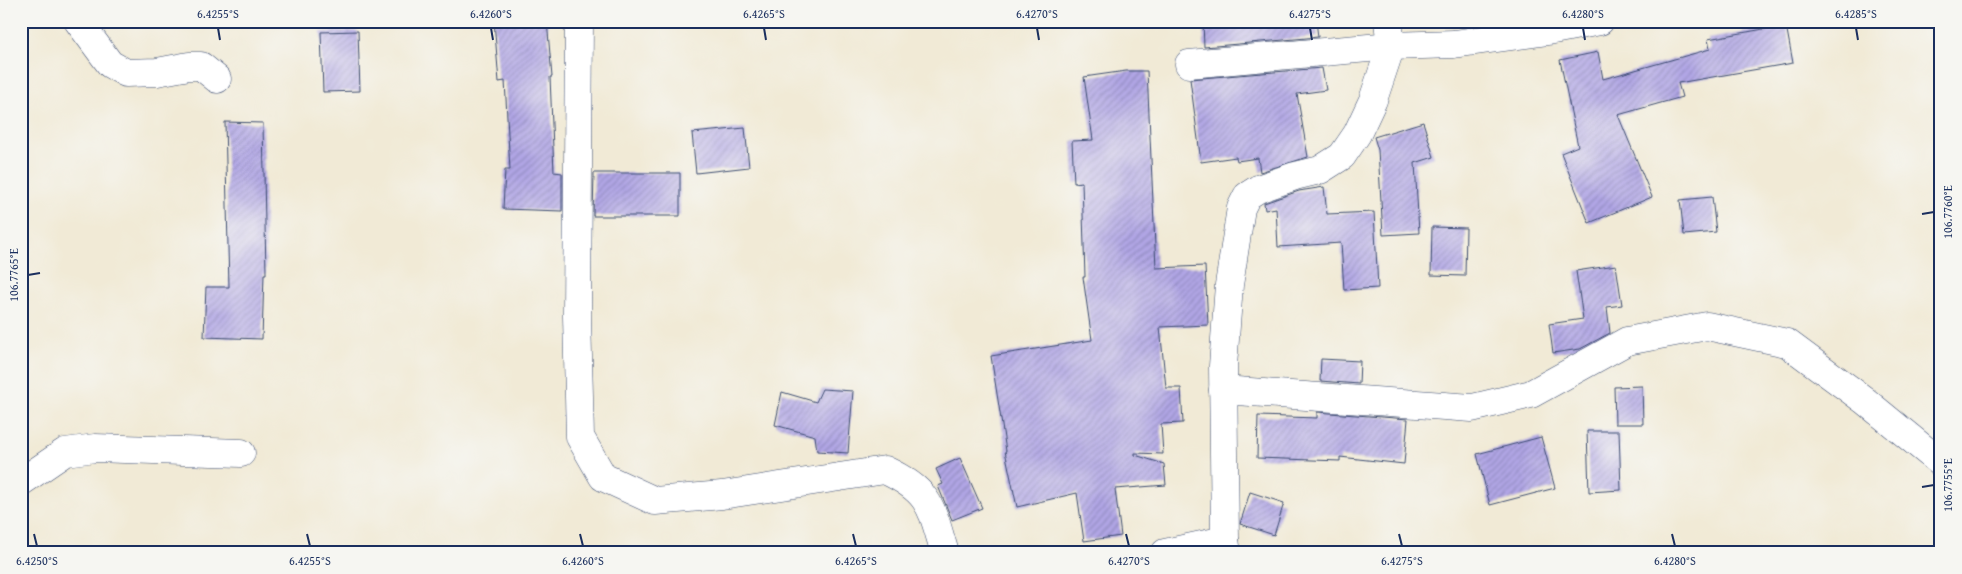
<svg xmlns="http://www.w3.org/2000/svg" width="1962" height="574" viewBox="0 0 1962 574" font-family="'Gentium Book Plus',serif">
  <defs>
    <pattern id="building-hatch" width="6" height="6" patternUnits="userSpaceOnUse" patternTransform="scale(1.25)"><rect width="6" height="6" fill="#b1a6e5"/><path d="M-1 1l2-2M0 6l6-6M5 7l2-2" fill="none" stroke="#8f88bd"/></pattern>
  </defs>
  <rect width="100%" height="100%" fill="#f6f6f2"/>
  <filter id="ink" filterUnits="userSpaceOnUse"><feTurbulence type="fractalNoise" baseFrequency=".02" numOctaves="2"/><feDisplacementMap in="SourceGraphic" scale="10" xChannelSelector="R" yChannelSelector="G"/><feConvolveMatrix kernelMatrix="1 2 1 2 8 2 1 2 1" color-interpolation-filters="sRGB"/></filter>
  <filter id="wash" filterUnits="userSpaceOnUse"><feTurbulence type="fractalNoise" baseFrequency=".0096" numOctaves="4" result="noise"/><feDisplacementMap in="SourceGraphic" scale="20" xChannelSelector="R" yChannelSelector="G"/><feGaussianBlur stdDeviation="1.12" result="paint"/><feColorMatrix in="noise" values="0 0 0 0 0 0 0 0 0 0 0 0 0 0 0 0 0 1.4 0 .05"/><feComposite in="paint" operator="in"/></filter>
  <g filter="url(#wash)">
    <rect width="100%" height="100%" fill="#f1ead6"/>
    <g id="blocks">
      <g fill="url(#building-hatch)">
        <path d="M 494,21 L 547,21 L 552,77 L 550,77 L 554,172 L 562,173 L 562,211 L 503,209 L 505,170 L 510,170 L 505,81 L 499,82 Z"/>
        <path d="M 1203,21 L 1316,21 L 1318,37 L 1204,47 Z"/>
        <path d="M 1786,25 L 1793,63 L 1678,83 L 1682,97 L 1618,115 L 1652,197 L 1589,223 L 1561,153 L 1578,146 L 1560,60 L 1598,52 L 1603,79 L 1710,49 L 1708,39 Z"/>
        <path d="M 358,31 L 360,91 L 323,92 L 321,32 Z"/>
        <path d="M 1322,68 L 1326,90 L 1297,94 L 1308,157 L 1260,172 L 1258,158 L 1237,161 L 1236,157 L 1201,162 L 1190,79 Z"/>
        <path d="M 1126,71 L 1147,71 L 1156,268 L 1205,266 L 1208,325 L 1160,327 L 1166,388 L 1181,388 L 1183,423 L 1161,424 L 1163,454 L 1135,453 L 1135,455 L 1164,464 L 1166,485 L 1115,489 L 1121,536 L 1084,541 L 1077,493 L 1017,507 L 1005,451 L 1006,451 L 991,356 L 1092,340 L 1083,277 L 1085,277 L 1082,182 L 1074,183 L 1072,141 L 1093,140 L 1084,77 Z"/>
        <path d="M 225,122 L 263,123 L 266,274 L 264,274 L 262,339 L 204,337 L 206,287 L 229,287 Z"/>
        <path d="M 1423,122 L 1434,157 L 1415,163 L 1419,233 L 1383,235 L 1378,150 L 1374,137 Z"/>
        <path d="M 745,128 L 749,167 L 696,173 L 692,133 Z"/>
        <path d="M 594,173 L 680,173 L 680,216 L 593,216 Z"/>
        <path d="M 1324,187 L 1327,214 L 1374,212 L 1378,288 L 1344,290 L 1341,243 L 1278,247 L 1276,208 L 1265,210 L 1264,203 L 1299,191 Z"/>
        <path d="M 1712,197 L 1716,232 L 1684,235 L 1680,200 Z"/>
        <path d="M 1432,227 L 1466,228 L 1465,276 L 1431,275 Z"/>
        <path d="M 1616,265 L 1622,305 L 1607,307 L 1610,333 L 1580,349 L 1553,353 L 1549,324 L 1583,319 L 1576,271 Z"/>
        <path d="M 1321,359 L 1360,361 L 1359,384 L 1320,381 Z"/>
        <path d="M 1642,386 L 1643,424 L 1615,424 L 1614,387 Z"/>
        <path d="M 822,389 L 853,391 L 848,453 L 817,451 L 815,436 L 775,425 L 782,392 L 816,402 Z"/>
        <path d="M 1317,412 L 1408,419 L 1404,464 L 1340,457 L 1340,461 L 1257,458 L 1258,416 L 1317,418 Z"/>
        <path d="M 1587,431 L 1619,431 L 1621,490 L 1589,492 Z"/>
        <path d="M 1541,437 L 1555,488 L 1490,505 L 1477,454 Z"/>
        <path d="M 960,458 L 982,508 L 952,520 L 938,486 L 943,484 L 936,469 Z"/>
        <path d="M 1250,492 L 1284,503 L 1274,535 L 1240,524 Z"/>
      </g>
    </g>
  </g>
  <g filter="url(#ink)">
    <use href="#blocks" fill-opacity="0" stroke="#3b4b70" stroke-width="1"/>
    <g fill="none" stroke-linecap="round" stroke-linejoin="round">
      <g stroke="#3b4b70" stroke-width="29">
        <g id="minor">
          <path d="M 78,21 L 110,64 L 126,73 L 157,72 L 189,66 L 201,66 L 217,79"/>
          <path d="M 579,21 L 577,316 L 580,437 L 603,477 L 655,501 L 722,495 L 885,470 C 932,492 931,508 945,553"/>
          <path d="M 1189,64 L 1391,46 L 1454,44 L 1548,31 L 1600,21"/>
          <path d="M 1223,390 L 1472,408 L 1531,394 L 1627,341 L 1707,326 L 1787,343 L 1864,400 L 1941,463"/>
          <path d="M 21,482 L 65,452 L 95,448 L 241,453"/>
          <path d="M 1165,553 L 1225,540"/>
          <path d="M 1227,553 L 1225,540 L 1223,366 L 1229,285 L 1241,208 L 1247,196 L 1258,189 L 1295,176 L 1320,170 L 1342,156 L 1357,134 L 1373,100 L 1391,46 L 1388,21"/>
        </g>
      </g>
      <use href="#minor" stroke="#fff" stroke-width="28"/>
    </g>
  </g>
  <path fill="none" stroke="#1b2f5e" stroke-width="2" d="M 218,28 L 220,40M 491,28 L 493,40M 764,28 L 766,40M 1037,28 L 1039,40M 1310,28 L 1312,40M 1583,28 L 1585,40M 1856,28 L 1858,40M 1922,214 L 1934,212M 28,275 L 40,273M 1922,487 L 1934,485M 34,534 L 37,546M 307,534 L 310,546M 580,534 L 583,546M 853,534 L 856,546M 1126,534 L 1129,546M 1399,534 L 1402,546M 1672,534 L 1675,546"/>
  <rect width="1962" height="574" fill="none" stroke="#f6f6f2" stroke-width="55"/>
  <rect x="28" y="28" width="1906" height="518" fill="none" stroke="#1b2f5e" stroke-width="2"/>
  <g font-size="12" text-anchor="middle" fill="#1b2f5e">
    <text x="218" y="18">6.4255°S</text>
    <text x="491" y="18">6.4260°S</text>
    <text x="764" y="18">6.4265°S</text>
    <text x="1037" y="18">6.4270°S</text>
    <text x="1310" y="18">6.4275°S</text>
    <text x="1583" y="18">6.4280°S</text>
    <text x="1856" y="18">6.4285°S</text>
    <text transform="translate(1948 212) rotate(-90)" y="4">106.7760°E</text>
    <text transform="translate(14 275) rotate(-90)" y="4">106.7765°E</text>
    <text transform="translate(1948 485) rotate(-90)" y="4">106.7755°E</text>
    <text x="37" y="565">6.4250°S</text>
    <text x="310" y="565">6.4255°S</text>
    <text x="583" y="565">6.4260°S</text>
    <text x="856" y="565">6.4265°S</text>
    <text x="1129" y="565">6.4270°S</text>
    <text x="1402" y="565">6.4275°S</text>
    <text x="1675" y="565">6.4280°S</text>
  </g>
</svg>
